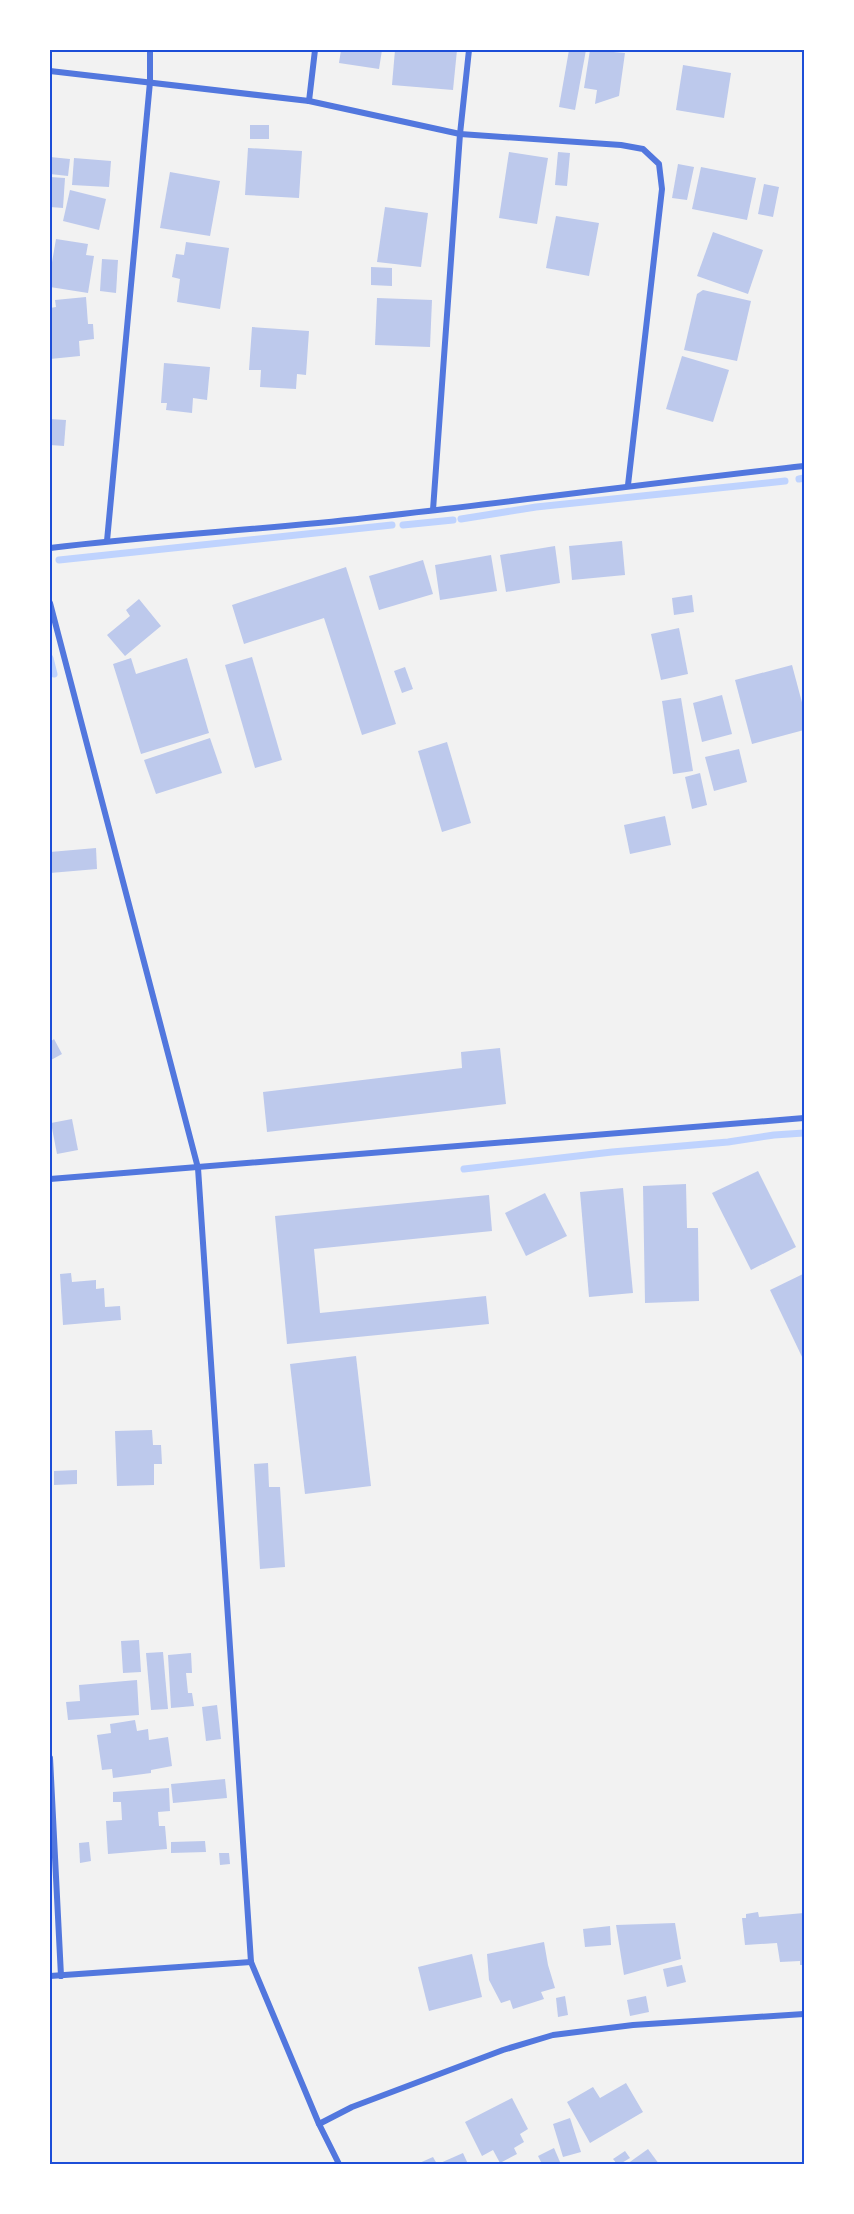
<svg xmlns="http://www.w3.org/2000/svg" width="854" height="2214" viewBox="0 0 854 2214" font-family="Helvetica,sans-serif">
  <rect width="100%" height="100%" fill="#f2f2f2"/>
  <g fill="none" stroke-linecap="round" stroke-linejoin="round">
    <g stroke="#bfd3fe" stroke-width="7">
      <path d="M 799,479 L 804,478"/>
      <path d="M 461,519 L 536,507 L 785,481"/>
      <path d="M 403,525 L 453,520"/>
      <path d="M 59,560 L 392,525"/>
      <path d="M 50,658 L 54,674"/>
      <path d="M 464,1169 L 612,1152 L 728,1142 L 774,1135 L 804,1133"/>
    </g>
  </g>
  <g fill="#bdc9ec">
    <path d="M 341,50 L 382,50 L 379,69 L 339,63 Z"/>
    <path d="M 395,50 L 457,50 L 453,90 L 392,85 Z"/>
    <path d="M 569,50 L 586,50 L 575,110 L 559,107 Z"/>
    <path d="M 590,50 L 625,53 L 619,96 L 595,104 L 597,90 L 584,88 Z"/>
    <path d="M 683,65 L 731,73 L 724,118 L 676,110 Z"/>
    <rect x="250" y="125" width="19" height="14"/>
    <path d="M 248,148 L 302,151 L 299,198 L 245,195 Z"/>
    <path d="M 509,152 L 548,158 L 537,224 L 499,218 Z"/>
    <path d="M 558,152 L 570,153 L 567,186 L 555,185 Z"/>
    <path d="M 50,157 L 70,159 L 68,176 L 50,174 Z"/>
    <path d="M 74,158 L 111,161 L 109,187 L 72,185 Z"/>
    <path d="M 678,164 L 694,167 L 687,200 L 672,198 Z"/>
    <path d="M 701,167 L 756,178 L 747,220 L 692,209 Z"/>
    <path d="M 170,172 L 220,181 L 210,236 L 160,228 Z"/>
    <path d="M 50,177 L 65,178 L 63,208 L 50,207 Z"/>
    <path d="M 764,184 L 779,187 L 773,217 L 758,214 Z"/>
    <path d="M 70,190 L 106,199 L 99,230 L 63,221 Z"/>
    <path d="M 385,207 L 428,213 L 421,267 L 377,262 Z"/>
    <path d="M 556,216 L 599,223 L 589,276 L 546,268 Z"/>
    <path d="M 713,232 L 763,250 L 748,294 L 697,276 Z"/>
    <path d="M 56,239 L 88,244 L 86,255 L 94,256 L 88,293 L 50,287 L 50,274 Z"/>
    <path d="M 186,242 L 229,248 L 220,309 L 177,302 L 180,279 L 172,277 L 176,254 L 184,255 Z"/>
    <path d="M 102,259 L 118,260 L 116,293 L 100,291 Z"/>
    <path d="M 371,267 L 392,268 L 392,286 L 371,285 Z"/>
    <path d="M 703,290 L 751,301 L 737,361 L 684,350 L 697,294 Z"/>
    <path d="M 86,297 L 88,324 L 93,324 L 94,339 L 79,341 L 80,356 L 50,359 L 50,308 L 56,307 L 55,300 Z"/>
    <path d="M 377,298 L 432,300 L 430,347 L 375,345 Z"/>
    <path d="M 252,327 L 309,331 L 306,375 L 297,374 L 296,389 L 260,387 L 261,370 L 249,370 Z"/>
    <path d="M 682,356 L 729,370 L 713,422 L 666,409 Z"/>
    <path d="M 164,363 L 210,367 L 207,400 L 193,398 L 192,413 L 166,410 L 167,403 L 161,403 Z"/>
    <path d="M 50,419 L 66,420 L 64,446 L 50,445 Z"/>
    <path d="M 622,541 L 625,575 L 572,580 L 569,546 Z"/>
    <path d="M 555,546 L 560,583 L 506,592 L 500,555 Z"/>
    <path d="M 491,555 L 497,591 L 440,600 L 435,565 Z"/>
    <path d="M 423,560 L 433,594 L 379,610 L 369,576 Z"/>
    <path d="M 346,567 L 396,724 L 362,735 L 324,618 L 244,644 L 232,605 Z"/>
    <path d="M 692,595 L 694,612 L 674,615 L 672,598 Z"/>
    <path d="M 139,599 L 161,626 L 125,656 L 107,635 L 130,616 L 126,610 Z"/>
    <path d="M 679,628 L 688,674 L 661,680 L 651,634 Z"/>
    <path d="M 252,657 L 282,760 L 255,768 L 225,665 Z"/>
    <path d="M 131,658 L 136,674 L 187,658 L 209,733 L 141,754 L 113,664 Z"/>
    <path d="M 792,665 L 804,710 L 804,730 L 752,744 L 735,680 Z"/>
    <path d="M 405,667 L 413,689 L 402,693 L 394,671 Z"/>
    <path d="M 722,695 L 732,734 L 702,742 L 693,703 Z"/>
    <path d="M 681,698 L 693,771 L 673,774 L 662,701 Z"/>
    <path d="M 210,738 L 222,773 L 156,794 L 144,760 Z"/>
    <path d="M 447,742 L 471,823 L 442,832 L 418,751 Z"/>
    <path d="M 739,749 L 747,782 L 714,791 L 705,757 Z"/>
    <path d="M 700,773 L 707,805 L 692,809 L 685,777 Z"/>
    <path d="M 665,816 L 671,845 L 630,854 L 624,825 Z"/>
    <path d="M 96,848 L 97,869 L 50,873 L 50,852 Z"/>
    <path d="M 54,1039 L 62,1054 L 51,1060 L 50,1042 Z"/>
    <path d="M 500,1048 L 506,1104 L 267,1132 L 263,1092 L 462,1068 L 461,1052 Z"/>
    <path d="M 72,1119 L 78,1150 L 57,1154 L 51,1123 Z"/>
    <path d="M 758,1171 L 796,1247 L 751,1270 L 712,1193 Z"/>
    <path d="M 686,1184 L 687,1228 L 698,1228 L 699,1301 L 645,1303 L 643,1186 Z"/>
    <path d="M 623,1188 L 633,1293 L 589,1297 L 580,1192 Z"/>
    <path d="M 545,1193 L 567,1236 L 526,1256 L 505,1213 Z"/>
    <path d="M 489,1195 L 492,1231 L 314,1249 L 320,1313 L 486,1296 L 489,1324 L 287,1344 L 275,1216 Z"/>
    <path d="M 71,1273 L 72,1282 L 96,1280 L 96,1289 L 104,1288 L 105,1307 L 120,1306 L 121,1320 L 63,1325 L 60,1274 Z"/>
    <path d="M 803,1274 L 804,1278 L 804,1361 L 770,1290 Z"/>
    <path d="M 356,1356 L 371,1486 L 305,1494 L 290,1364 Z"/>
    <path d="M 152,1430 L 153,1445 L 161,1445 L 162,1464 L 154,1464 L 154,1485 L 117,1486 L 115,1431 Z"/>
    <path d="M 268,1463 L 269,1487 L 280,1487 L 285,1567 L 260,1569 L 254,1464 Z"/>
    <path d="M 77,1470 L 77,1484 L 54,1485 L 54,1471 Z"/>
    <path d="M 139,1640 L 141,1672 L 123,1673 L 121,1641 Z"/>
    <path d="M 163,1652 L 168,1709 L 151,1710 L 146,1653 Z"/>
    <path d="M 191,1653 L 192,1673 L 186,1673 L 188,1693 L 192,1693 L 194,1706 L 171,1708 L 168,1655 Z"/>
    <path d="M 137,1680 L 139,1715 L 68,1720 L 66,1702 L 80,1701 L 79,1685 Z"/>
    <path d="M 217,1705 L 221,1739 L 206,1741 L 202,1707 Z"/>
    <path d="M 135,1720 L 137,1731 L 148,1729 L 149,1740 L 168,1737 L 172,1766 L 151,1770 L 151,1773 L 113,1778 L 112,1769 L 102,1770 L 97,1735 L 111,1733 L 110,1724 Z"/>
    <path d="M 225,1779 L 227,1798 L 173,1803 L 171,1784 Z"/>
    <path d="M 169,1788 L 170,1811 L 158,1812 L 159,1826 L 165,1826 L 167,1849 L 108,1854 L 106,1821 L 122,1820 L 121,1802 L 113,1802 L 113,1792 Z"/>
    <path d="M 205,1841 L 206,1852 L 171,1853 L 171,1842 Z"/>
    <path d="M 89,1842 L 91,1861 L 80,1863 L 79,1843 Z"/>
    <path d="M 219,1853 L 229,1853 L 230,1864 L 220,1865 Z"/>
    <path d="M 758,1912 L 759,1917 L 804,1913 L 804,1965 L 800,1965 L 800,1961 L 780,1962 L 777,1943 L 745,1945 L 742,1918 L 746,1918 L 746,1914 Z"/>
    <path d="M 675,1923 L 681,1959 L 624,1975 L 616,1925 Z"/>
    <path d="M 610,1926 L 611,1945 L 585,1947 L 583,1929 Z"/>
    <path d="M 544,1942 L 548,1965 L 555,1988 L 541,1992 L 544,1999 L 513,2009 L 510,2000 L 501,2003 L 489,1980 L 487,1954 Z"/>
    <path d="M 472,1954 L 482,1997 L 429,2011 L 418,1967 Z"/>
    <path d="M 682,1965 L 686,1982 L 667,1987 L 663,1969 Z"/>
    <path d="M 565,1996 L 568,2015 L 558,2017 L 556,1998 Z"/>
    <path d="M 646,1996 L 649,2012 L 630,2016 L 627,2000 Z"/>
    <path d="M 626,2083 L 643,2112 L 590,2143 L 567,2102 L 593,2087 L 600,2098 Z"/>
    <path d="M 512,2098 L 528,2129 L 520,2134 L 524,2142 L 514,2148 L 517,2154 L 500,2163 L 493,2150 L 482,2156 L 465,2122 Z"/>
    <path d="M 570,2118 L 581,2152 L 563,2157 L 553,2124 Z"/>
    <path d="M 554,2148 L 560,2162 L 555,2164 L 542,2164 L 538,2156 Z"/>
    <path d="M 648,2149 L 659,2164 L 627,2164 Z"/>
    <path d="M 625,2151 L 630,2158 L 620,2164 L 617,2164 L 613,2159 Z"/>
    <path d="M 463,2153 L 468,2164 L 438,2164 Z"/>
    <path d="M 433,2157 L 437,2164 L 417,2164 Z"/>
  </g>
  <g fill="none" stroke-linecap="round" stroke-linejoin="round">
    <g stroke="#5277de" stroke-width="6">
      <path d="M 50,71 L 309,101 L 460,134 L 621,145 L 643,149 L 659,164 L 662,189 L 628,485"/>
      <path d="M 309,101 L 315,50"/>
      <path d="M 433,510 L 460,134 L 469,50"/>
      <path d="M 107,541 L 150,82 L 150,50"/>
      <path d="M 50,548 C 155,535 261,530 366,518 C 513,502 658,482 804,466"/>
      <path d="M 50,603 L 198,1168 L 251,1962 L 319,2124 L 339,2164"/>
      <path d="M 50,1179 L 804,1118"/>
      <path d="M 50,1758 L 61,1976"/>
      <path d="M 50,1976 L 251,1962"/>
      <path d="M 319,2124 L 352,2107 L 503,2050 L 553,2035 L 633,2025 L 804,2014"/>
    </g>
  </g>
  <rect width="854" height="2214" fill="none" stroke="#ffffff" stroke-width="102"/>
  <rect x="51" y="51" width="752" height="2112" fill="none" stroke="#1d4ed8" stroke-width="2"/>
</svg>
